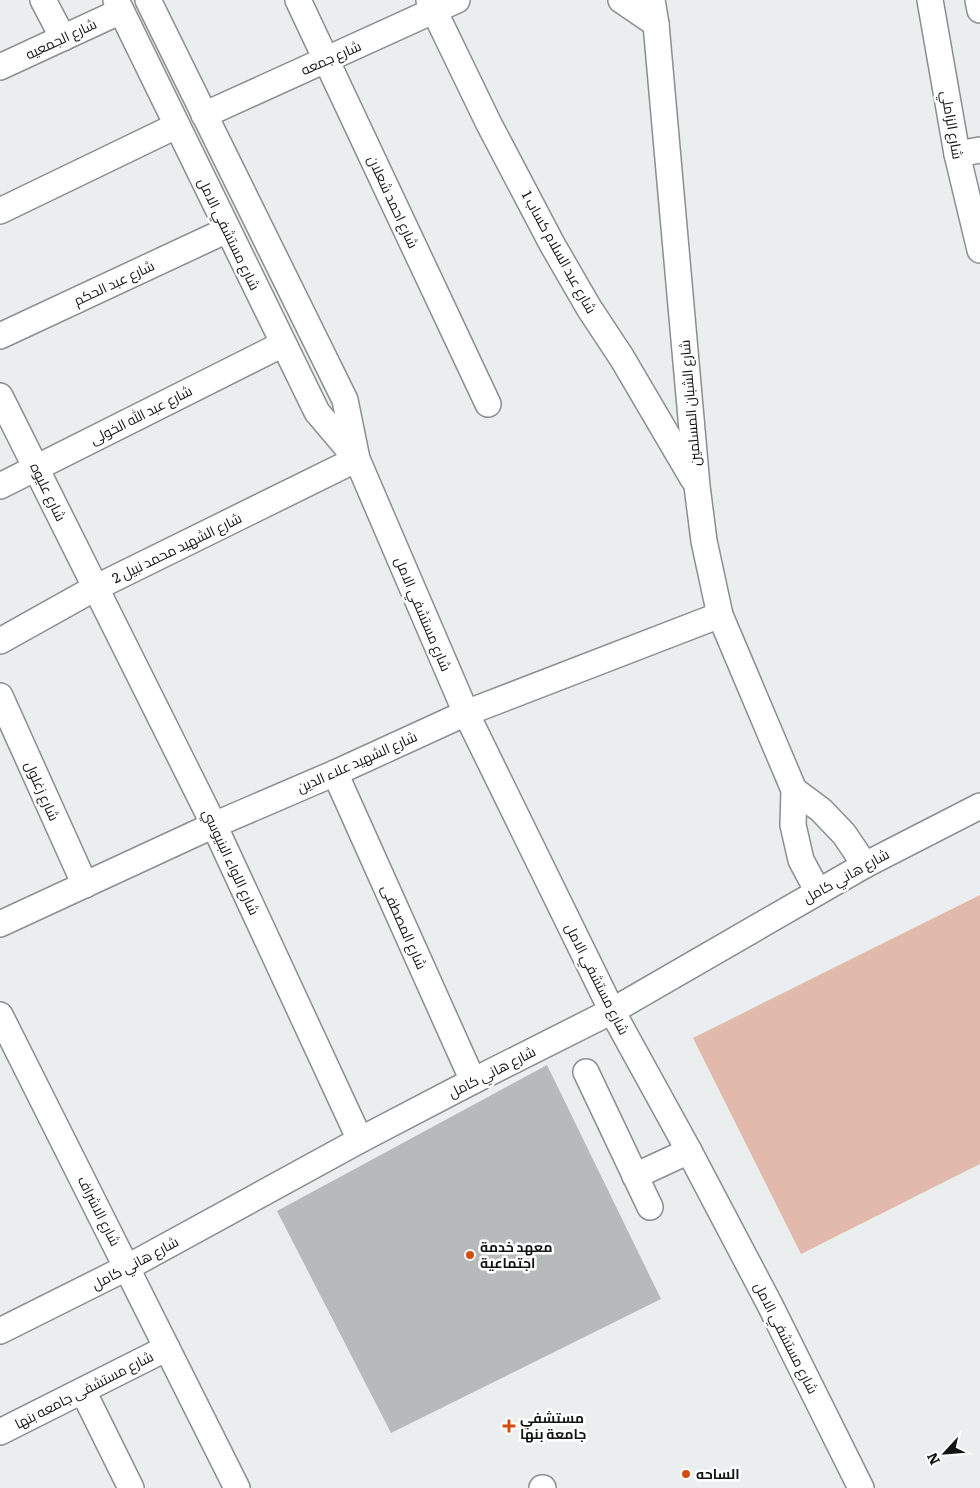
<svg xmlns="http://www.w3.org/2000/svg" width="980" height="1488" viewBox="0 0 980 1488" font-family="Literata,Cairo,serif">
  <rect width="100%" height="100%" fill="#eaeeef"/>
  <path fill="#e2baac" d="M 980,895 L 980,1164 L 801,1254 L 693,1038 Z"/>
  <path fill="#b6babb" d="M 547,1065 L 661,1299 L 391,1433 L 277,1211 Z"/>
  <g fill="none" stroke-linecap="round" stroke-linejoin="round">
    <g stroke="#8a8e8f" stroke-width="28">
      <g id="minor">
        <path d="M 43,0 L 63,38"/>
        <path d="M 116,0 L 317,412 L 355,457"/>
        <path d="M 148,0 L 345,400 L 357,459 L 466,713 L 612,1011 L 689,1151 L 770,1305 L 861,1488"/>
        <path d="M 298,0 L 488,404"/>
        <path d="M 429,0 L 489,124 L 552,244 L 589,308 L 622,358 L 693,479"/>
        <path d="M 621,0 L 656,24"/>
        <path d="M 652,0 L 656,24 L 697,486 L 704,541 L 720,615 L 794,790 L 793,825 L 801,860 L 818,892"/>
        <path d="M 930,0 L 957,154 L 980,250"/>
        <path d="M 978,0 L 980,10"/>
        <path d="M 0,67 L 121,11"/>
        <path d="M 204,115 L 457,0"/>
        <path d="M 957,154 L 980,150"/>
        <path d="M 0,211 L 176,126"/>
        <path d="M 0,336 L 227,230"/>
        <path d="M 0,396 L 214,825 L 360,1140"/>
        <path d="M 0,486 L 283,344"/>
        <path d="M 0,641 L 95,588 L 357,459"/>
        <path d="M 0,696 L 85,885"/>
        <path d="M 335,773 L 473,1081"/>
        <path d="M 794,790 L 821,810 L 844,834 L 865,865"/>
        <path d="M 0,924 L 214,825 L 335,773 L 466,713 L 720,615"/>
        <path d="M 0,1015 L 237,1488"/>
        <path d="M 586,1072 L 650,1207"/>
        <path d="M 635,1176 L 689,1151"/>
        <path d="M 0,1331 L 128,1267 L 360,1140 L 473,1081 L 612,1011 L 865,865 L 980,806"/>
        <path d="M 83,1391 L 131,1488"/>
        <path d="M 0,1432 L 167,1348"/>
        <path d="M 542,1488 L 543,1488"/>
      </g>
    </g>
    <use href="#minor" stroke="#fff" stroke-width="25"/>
  </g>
  <g fill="#d34d10" stroke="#fff" stroke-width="2">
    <circle cx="470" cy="1255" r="5"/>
    <path d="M506.5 1418.5h5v5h5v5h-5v5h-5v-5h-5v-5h5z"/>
    <circle cx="686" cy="1474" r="5"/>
  </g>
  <g text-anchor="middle" stroke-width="5" stroke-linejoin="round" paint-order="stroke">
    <g font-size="14" fill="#121313" stroke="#fff">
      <text transform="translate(61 39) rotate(-25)" y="5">شارع الجمعيه</text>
      <text transform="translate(331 58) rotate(-24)" y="5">شارع جمعه</text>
      <text transform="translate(952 125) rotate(80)" y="5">شارع الزاملي</text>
      <text transform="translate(393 202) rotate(65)" y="5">شارع احمد شعلان</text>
      <text transform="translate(229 234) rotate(64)" y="5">شارع مستشفي الامل</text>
      <text transform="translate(559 252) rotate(61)" y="5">شارع عبد السلام كساب 1</text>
      <text transform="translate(114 283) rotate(-25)" y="5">شارع عبد الحكم</text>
      <text transform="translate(690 403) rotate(-95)" y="5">شارع الشبان المسلمين</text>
      <text transform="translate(141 415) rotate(-27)" y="5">شارع عبد الله الخولى</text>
      <text transform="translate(48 492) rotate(64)" y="5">شارع عليوه</text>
      <text transform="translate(177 548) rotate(-26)" y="5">شارع الشهيد محمد نبيل 2</text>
      <text transform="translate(423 614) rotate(67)" y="5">شارع مستشفي الامل</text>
      <text transform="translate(357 762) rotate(-24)" y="5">شارع الشهيد علاء الدين</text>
      <text transform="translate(42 791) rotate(66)" y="5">شارع زغلول</text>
      <text transform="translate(231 862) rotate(65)" y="5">شارع اللواء البنيوسي</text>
      <text transform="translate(846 876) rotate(-29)" y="5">شارع هاني كامل</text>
      <text transform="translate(404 927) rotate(66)" y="5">شارع المصطفى</text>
      <text transform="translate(597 979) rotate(63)" y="5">شارع مستشفي الامل</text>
      <text transform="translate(492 1072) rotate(-27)" y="5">شارع هاني كامل</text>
      <text transform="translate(99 1211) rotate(63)" y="5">شارع الاشراف</text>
      <text transform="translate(135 1263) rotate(-28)" y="5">شارع هاني كامل</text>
      <text transform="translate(786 1338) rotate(63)" y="5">شارع مستشفي الامل</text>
      <text transform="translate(84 1390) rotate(-27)" y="5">شارع مستشفى جامعه بنها</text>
    </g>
    <g font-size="14" font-weight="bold" fill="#121313" stroke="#fff" text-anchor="start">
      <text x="480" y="1252">معهد خدمة<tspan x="480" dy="16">اجتماعية</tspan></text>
      <text x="520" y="1423">مستشفي<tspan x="520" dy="16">جامعة بنها</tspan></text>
      <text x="696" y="1479">الساحه</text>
    </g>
  </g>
  <g transform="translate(945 1453) rotate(244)" stroke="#ffffff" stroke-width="4" paint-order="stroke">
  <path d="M0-4L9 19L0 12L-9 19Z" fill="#121313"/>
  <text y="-8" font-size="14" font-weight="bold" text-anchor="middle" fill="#121313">N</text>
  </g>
</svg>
